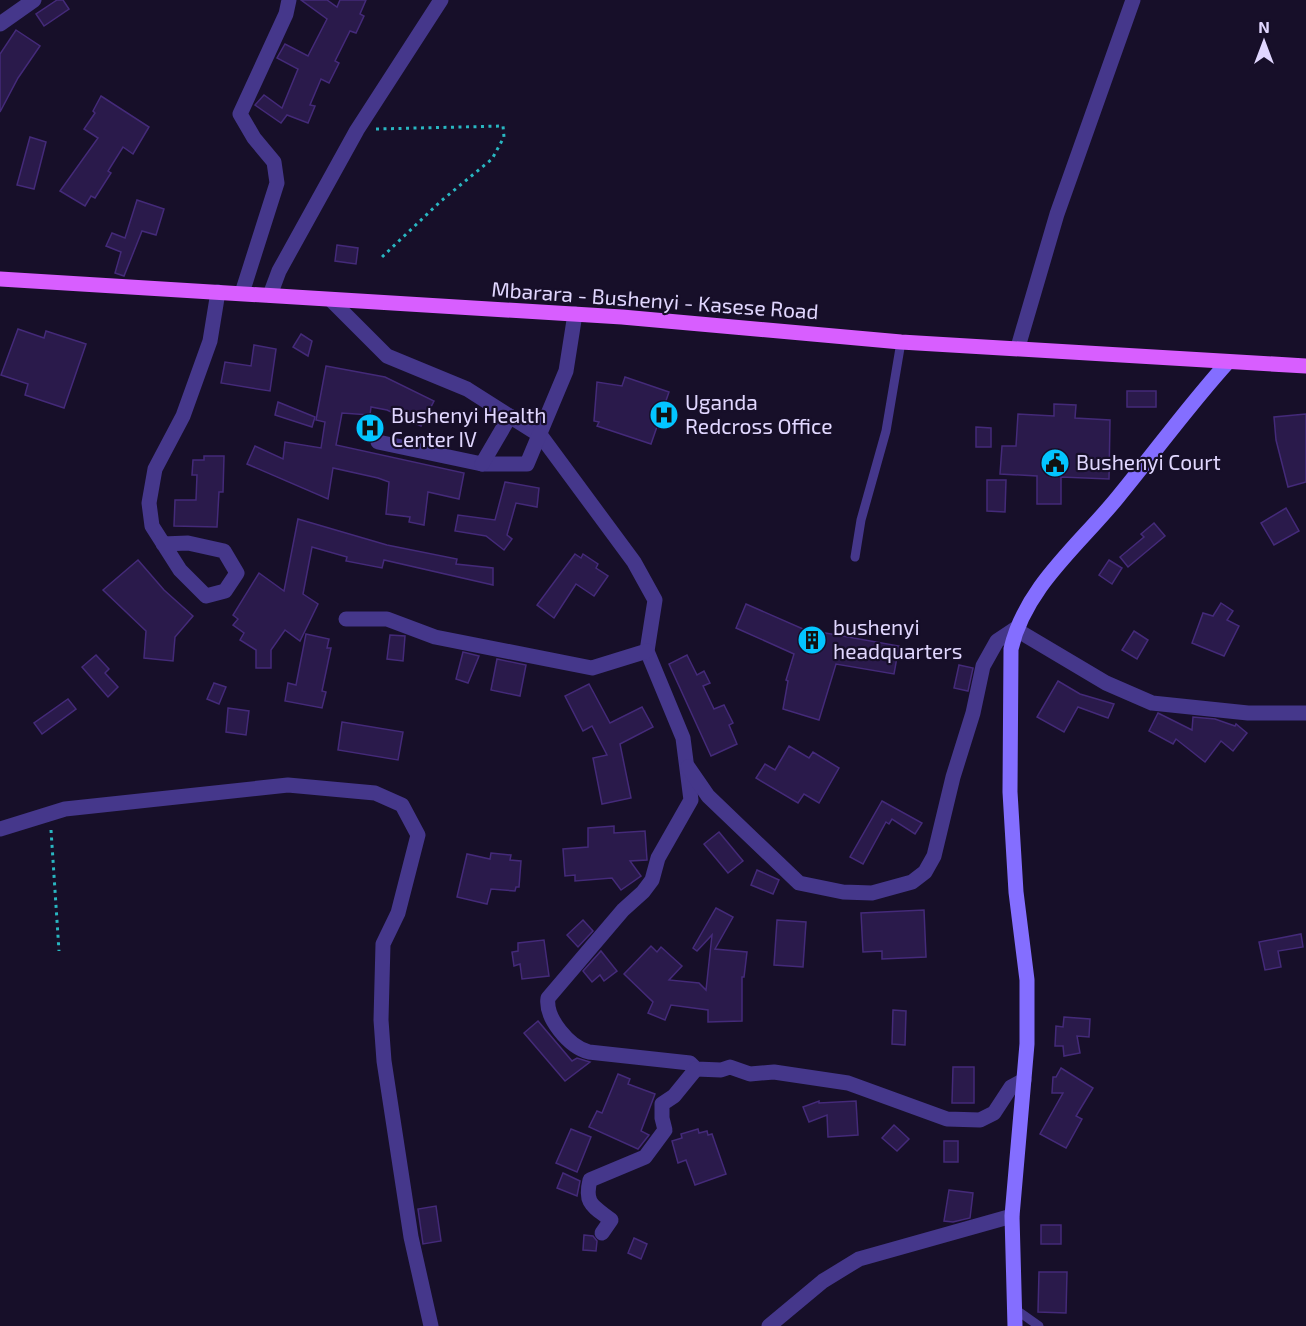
<svg xmlns="http://www.w3.org/2000/svg" width="1306" height="1326" viewBox="0 0 1306 1326" font-family="'Exo 2',sans-serif">
  <rect width="100%" height="100%" fill="#170f29"/>
  <g fill="#2a1a4b" stroke="#442a79" stroke-width="1.5">
    <path d="M 57,0 L 63,0 L 69,9 L 44,26 L 36,14 Z"/>
    <path d="M 301,0 L 327,0 L 337,7 L 340,0 L 366,0 L 360,14 L 364,16 L 356,33 L 350,31 L 335,61 L 339,63 L 329,83 L 321,79 L 310,105 L 315,106 L 308,123 L 287,115 L 281,123 L 255,105 L 264,95 L 282,108 L 298,69 L 277,58 L 285,44 L 308,56 L 327,19 Z"/>
    <path d="M 16,30 L 40,46 L 18,78 L 0,112 L 0,54 Z"/>
    <path d="M 101,96 L 149,127 L 133,154 L 123,147 L 108,171 L 111,173 L 95,198 L 91,196 L 85,206 L 60,191 L 98,138 L 84,129 L 95,113 L 93,111 Z"/>
    <path d="M 30,137 L 46,142 L 34,189 L 17,185 Z"/>
    <path d="M 137,200 L 164,209 L 156,235 L 142,231 L 124,276 L 115,273 L 121,252 L 106,246 L 112,233 L 125,238 Z"/>
    <path d="M 337,245 L 358,248 L 356,264 L 335,261 Z"/>
    <path d="M 18,329 L 44,338 L 46,331 L 86,344 L 64,408 L 25,395 L 28,384 L 1,375 Z"/>
    <path d="M 301,334 L 312,341 L 308,356 L 293,347 Z"/>
    <path d="M 254,345 L 276,349 L 270,391 L 221,383 L 225,362 L 251,366 Z"/>
    <path d="M 326,366 L 385,377 L 434,401 L 421,426 L 387,410 L 371,407 L 370,415 L 342,413 L 336,445 L 464,473 L 459,499 L 428,492 L 424,525 L 409,522 L 410,517 L 386,514 L 389,482 L 378,478 L 333,468 L 328,499 L 247,464 L 255,446 L 283,459 L 285,442 L 321,448 L 325,422 L 316,420 Z"/>
    <path d="M 625,377 L 669,392 L 651,444 L 597,426 L 599,422 L 594,421 L 597,382 L 622,386 Z"/>
    <rect x="1127" y="391" width="29" height="16"/>
    <path d="M 278,402 L 315,417 L 312,427 L 275,415 Z"/>
    <path d="M 1054,404 L 1076,405 L 1075,418 L 1110,420 L 1109,479 L 1061,477 L 1061,504 L 1037,504 L 1037,476 L 1000,474 L 1002,446 L 1016,446 L 1018,414 L 1054,416 Z"/>
    <path d="M 1306,414 L 1306,482 L 1288,487 L 1276,440 L 1274,417 Z"/>
    <path d="M 976,427 L 991,428 L 991,447 L 976,447 Z"/>
    <path d="M 204,456 L 224,456 L 223,492 L 219,492 L 217,527 L 174,526 L 175,500 L 196,500 L 197,475 L 192,475 L 193,460 L 204,460 Z"/>
    <path d="M 987,480 L 1006,480 L 1005,512 L 987,511 Z"/>
    <path d="M 505,482 L 539,488 L 537,507 L 516,503 L 507,535 L 512,539 L 504,550 L 486,536 L 455,531 L 458,515 L 495,520 Z"/>
    <path d="M 1286,508 L 1299,531 L 1274,545 L 1261,523 Z"/>
    <path d="M 298,519 L 387,545 L 457,559 L 456,564 L 493,568 L 493,585 L 384,560 L 382,568 L 346,561 L 347,557 L 312,547 L 303,594 L 318,604 L 300,641 L 285,630 L 271,650 L 271,668 L 256,668 L 256,650 L 240,640 L 244,633 L 233,625 L 238,619 L 233,615 L 259,573 L 284,591 Z"/>
    <path d="M 1154,523 L 1165,536 L 1128,567 L 1120,557 L 1144,537 L 1141,534 Z"/>
    <path d="M 575,554 L 581,558 L 583,554 L 598,564 L 596,568 L 608,576 L 594,596 L 576,584 L 554,618 L 537,605 Z"/>
    <path d="M 138,560 L 164,590 L 193,616 L 175,637 L 173,661 L 144,658 L 146,631 L 103,590 Z"/>
    <path d="M 1109,560 L 1122,568 L 1112,584 L 1099,575 Z"/>
    <path d="M 1221,603 L 1233,611 L 1227,620 L 1239,626 L 1224,656 L 1192,643 L 1203,613 L 1213,616 Z"/>
    <path d="M 746,604 L 803,629 L 899,646 L 894,674 L 836,664 L 819,720 L 783,709 L 788,681 L 786,680 L 794,654 L 736,628 Z"/>
    <path d="M 1134,631 L 1148,640 L 1137,659 L 1122,650 Z"/>
    <path d="M 306,634 L 329,639 L 327,648 L 331,648 L 322,691 L 326,692 L 322,708 L 285,701 L 288,683 L 296,685 Z"/>
    <path d="M 390,635 L 405,636 L 403,661 L 387,659 Z"/>
    <path d="M 463,652 L 479,656 L 468,683 L 456,679 Z"/>
    <path d="M 96,655 L 109,669 L 105,673 L 118,687 L 108,697 L 82,667 Z"/>
    <path d="M 687,655 L 697,675 L 704,671 L 710,683 L 703,686 L 714,709 L 724,705 L 733,723 L 729,725 L 737,744 L 711,756 L 669,664 Z"/>
    <path d="M 497,659 L 526,665 L 520,696 L 491,690 Z"/>
    <path d="M 959,665 L 973,668 L 968,691 L 954,688 Z"/>
    <path d="M 1058,681 L 1080,694 L 1114,704 L 1108,718 L 1078,707 L 1064,732 L 1037,717 Z"/>
    <path d="M 214,683 L 226,687 L 219,704 L 207,699 Z"/>
    <path d="M 589,684 L 610,723 L 642,707 L 653,727 L 620,744 L 631,798 L 602,804 L 593,758 L 607,755 L 592,726 L 583,731 L 565,696 Z"/>
    <path d="M 68,699 L 76,709 L 42,734 L 34,723 Z"/>
    <path d="M 228,708 L 249,711 L 246,735 L 226,732 Z"/>
    <path d="M 1158,713 L 1192,730 L 1193,717 L 1215,719 L 1235,726 L 1236,724 L 1247,733 L 1233,751 L 1221,741 L 1205,762 L 1176,739 L 1173,744 L 1149,731 Z"/>
    <path d="M 342,722 L 403,732 L 398,760 L 338,750 Z"/>
    <path d="M 789,746 L 809,758 L 813,752 L 839,768 L 819,803 L 804,794 L 798,803 L 756,778 L 765,764 L 775,770 Z"/>
    <path d="M 882,801 L 922,823 L 915,834 L 892,819 L 889,824 L 886,822 L 863,864 L 850,857 Z"/>
    <path d="M 614,826 L 614,833 L 645,831 L 647,860 L 630,861 L 641,876 L 621,890 L 612,878 L 575,881 L 575,875 L 565,876 L 563,849 L 588,847 L 588,828 Z"/>
    <path d="M 719,832 L 743,861 L 728,873 L 704,844 Z"/>
    <path d="M 491,853 L 511,855 L 510,860 L 521,861 L 519,887 L 516,887 L 515,891 L 491,889 L 487,904 L 457,897 L 467,854 L 490,859 Z"/>
    <path d="M 757,870 L 779,880 L 773,894 L 751,885 Z"/>
    <path d="M 716,908 L 733,917 L 715,949 L 747,952 L 744,977 L 742,977 L 742,1021 L 708,1022 L 708,1010 L 671,1005 L 665,1020 L 648,1013 L 653,1002 L 624,974 L 651,946 L 657,952 L 661,947 L 682,966 L 669,980 L 699,983 L 706,990 L 712,935 L 697,951 L 693,948 Z"/>
    <path d="M 924,910 L 926,957 L 882,959 L 882,951 L 863,952 L 861,913 Z"/>
    <path d="M 583,920 L 593,931 L 578,947 L 567,935 Z"/>
    <path d="M 777,920 L 806,922 L 803,967 L 774,965 Z"/>
    <path d="M 1301,934 L 1303,947 L 1278,951 L 1281,967 L 1265,970 L 1259,942 Z"/>
    <path d="M 544,940 L 549,976 L 522,979 L 520,964 L 514,966 L 512,952 L 518,951 L 518,943 Z"/>
    <path d="M 601,951 L 617,971 L 604,981 L 600,975 L 592,982 L 583,971 Z"/>
    <path d="M 893,1010 L 906,1011 L 905,1045 L 892,1044 Z"/>
    <path d="M 1064,1017 L 1090,1019 L 1089,1037 L 1077,1036 L 1080,1053 L 1064,1056 L 1063,1046 L 1055,1046 L 1056,1026 L 1063,1027 Z"/>
    <path d="M 538,1021 L 572,1061 L 577,1058 L 590,1062 L 565,1081 L 524,1033 Z"/>
    <path d="M 953,1067 L 974,1067 L 974,1103 L 952,1103 Z"/>
    <path d="M 1061,1068 L 1093,1088 L 1076,1116 L 1082,1119 L 1066,1148 L 1040,1134 L 1063,1093 L 1052,1093 L 1053,1077 L 1056,1077 Z"/>
    <path d="M 618,1074 L 630,1079 L 628,1084 L 655,1094 L 641,1131 L 649,1135 L 638,1149 L 589,1127 L 597,1111 L 602,1113 Z"/>
    <path d="M 819,1101 L 819,1103 L 856,1101 L 858,1135 L 828,1137 L 827,1115 L 809,1122 L 803,1107 Z"/>
    <path d="M 894,1125 L 909,1139 L 897,1151 L 882,1138 Z"/>
    <path d="M 571,1129 L 591,1137 L 577,1172 L 556,1163 Z"/>
    <path d="M 698,1129 L 699,1133 L 707,1131 L 708,1135 L 712,1134 L 726,1174 L 695,1185 L 686,1160 L 678,1163 L 672,1141 L 682,1138 L 681,1134 Z"/>
    <rect x="944" y="1141" width="14" height="21"/>
    <path d="M 563,1173 L 580,1181 L 577,1196 L 557,1188 Z"/>
    <path d="M 949,1190 L 973,1193 L 970,1218 L 953,1222 L 944,1221 Z"/>
    <path d="M 436,1206 L 441,1241 L 423,1244 L 418,1209 Z"/>
    <rect x="1041" y="1225" width="20" height="19"/>
    <path d="M 584,1235 L 593,1236 L 597,1241 L 596,1251 L 583,1250 Z"/>
    <path d="M 634,1238 L 647,1244 L 641,1259 L 628,1253 Z"/>
    <path d="M 1039,1272 L 1067,1272 L 1066,1313 L 1038,1312 Z"/>
  </g>
  <g fill="none" stroke-linecap="round" stroke-linejoin="round">
    <g stroke="#29b6c1" stroke-width="3" stroke-dasharray="3 4.5" stroke-linecap="butt">
      <path d="M 376,129 L 503,126 L 504,137 L 492,159 L 441,201 L 382,257"/>
      <path d="M 51,830 L 59,951"/>
    </g>
    <g stroke="#45378b" stroke-width="9">
      <path d="M 855,557 L 861,520 L 886,431 L 901,342"/>
      <path d="M 1015,1309 L 1039,1326"/>
    </g>
    <g stroke="#45378b" stroke-width="15">
      <path d="M 0,24 L 34,0"/>
      <path d="M 242,293 L 277,183 L 274,162 L 254,138 L 240,114 L 286,14 L 289,0"/>
      <path d="M 270,295 L 279,271 L 357,130 L 441,0"/>
      <path d="M 331,300 L 387,356 L 467,389 L 541,436 L 634,562 L 655,600 L 647,651 L 683,738 L 691,800 L 658,858 L 652,880 L 643,892 L 623,910 L 548,998 C 545,1018 569,1047 589,1052 L 690,1063 L 696,1069 L 721,1070 L 730,1067 L 750,1074 L 774,1072 L 848,1083 L 947,1119 L 980,1120 L 994,1113 L 1011,1087 L 1024,1080"/>
      <path d="M 1018,347 L 1057,214 L 1133,0"/>
      <path d="M 378,442 L 482,464 L 527,464 L 566,371 L 575,314"/>
      <path d="M 482,464 L 510,416"/>
      <path d="M 163,544 L 188,543 L 224,551 L 237,573 L 225,591 L 206,596 L 180,570 L 152,526 L 149,503 L 155,469 L 183,416 L 210,341 L 218,292"/>
      <path d="M 346,619 L 387,619 L 435,637 L 592,668 L 647,651"/>
      <path d="M 688,767 L 708,796 L 799,883 L 843,892 L 872,893 L 912,882 L 925,872 L 934,856 L 953,777 L 973,713 L 983,666 L 997,641 L 1015,629 L 1106,683 L 1152,703 L 1248,713 L 1306,713"/>
      <path d="M 0,829 L 65,809 L 288,785 L 375,793 L 402,805 L 418,835 L 398,913 L 383,944 L 381,1020 L 384,1061 L 411,1237 L 431,1326"/>
      <path d="M 602,1233 L 611,1220 C 593,1206 584,1204 590,1180 L 645,1157 L 665,1130 L 662,1118 L 662,1104 L 674,1096 L 696,1069"/>
      <path d="M 769,1326 L 823,1281 L 859,1259 L 1012,1216"/>
    </g>
    <path stroke="#846eff" stroke-width="15" d="M 1015,1326 L 1012,1216 L 1027,1044 L 1027,980 L 1016,892 L 1010,792 L 1011,649 C 1025,587 1080,544 1118,497 C 1155,452 1189,405 1228,362"/>
    <path stroke="#d85eff" stroke-width="15" d="M 0,279 L 622,317 L 901,342 L 1306,366"/>
  </g>
  <defs>
    <g id="hospital-disc" transform="scale(1.5)"><circle r="9.5" fill="#03c5ff" stroke="#170f29"/><path d="M-5-5h3v3.5h4V-5h3V5h-3V1.5h-4V5h-3Z" fill="#111"/></g>
    <g id="civic-disc" transform="scale(1.5)"><circle r="9.5" fill="#03c5ff" stroke="#170f29"/><path d="M-.6-6.5H3V-4.5H.6V-3L4-1V1h2V6H-6V1h2V-1L-.6-3ZM-1.2 2.5V6h2.4V2.5Z" fill="#111"/></g>
    <g id="building-disc" transform="scale(1.5)"><circle r="9.5" fill="#03c5ff" stroke="#170f29"/><path d="M-4-6H4V6H1V3H-1V6H-4ZM-2.5-4.3h1.7v1.8h-1.7ZM.8-4.3h1.7v1.8H.8ZM-2.5-1h1.7V.8h-1.7ZM.8-1h1.7V.8H.8Z" fill="#111"/></g>
  </defs>
  <g fill-rule="evenodd">
    <use href="#hospital-disc" x="664" y="415"/>
    <use href="#hospital-disc" x="370" y="428"/>
    <use href="#civic-disc" x="1055" y="463"/>
    <use href="#building-disc" x="812" y="640"/>
  </g>
  <g text-anchor="middle" stroke-width="4.5" stroke-linejoin="round" paint-order="stroke">
    <g font-size="21" fill="#e1d7ff" stroke="#170f29">
      <text transform="translate(655 301) rotate(4)" y="7">Mbarara - Bushenyi - Kasese Road</text>
    </g>
    <g font-size="21" fill="#e1d7ff" stroke="#170f29" text-anchor="start">
      <text x="685" y="410">Uganda<tspan x="685" dy="24">Redcross Office</tspan></text>
      <text x="391" y="423">Bushenyi Health<tspan x="391" dy="24">Center IV</tspan></text>
      <text x="1076" y="470">Bushenyi Court</text>
      <text x="833" y="635">bushenyi<tspan x="833" dy="24">headquarters</tspan></text>
    </g>
  </g>
  <g transform="translate(1264 42)" stroke="#170f29" stroke-width="4.5" paint-order="stroke">
  <path d="M0-4.5L10 22L0 15L-10 22Z" fill="#e1d7ff"/>
  <text y="-9" font-size="16" font-weight="bold" text-anchor="middle" fill="#e1d7ff">N</text>
  </g>
</svg>
